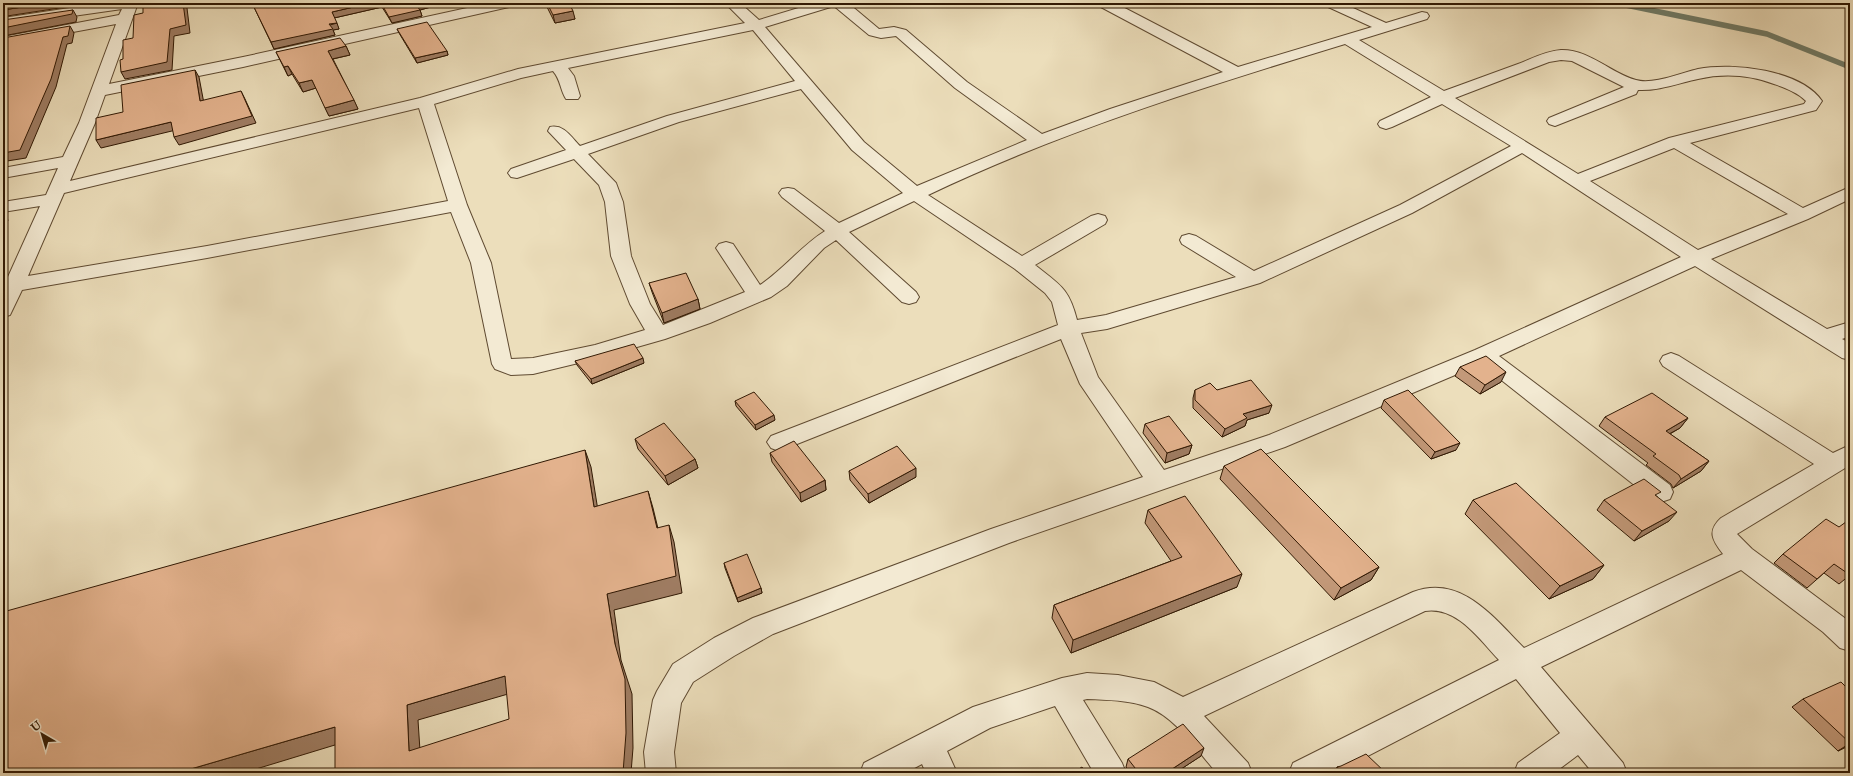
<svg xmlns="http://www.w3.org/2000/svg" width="1853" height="776" viewBox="0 0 1853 776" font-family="'IM FELL Double Pica',serif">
  <rect width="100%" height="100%" fill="#ecdebb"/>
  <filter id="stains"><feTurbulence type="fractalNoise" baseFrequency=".005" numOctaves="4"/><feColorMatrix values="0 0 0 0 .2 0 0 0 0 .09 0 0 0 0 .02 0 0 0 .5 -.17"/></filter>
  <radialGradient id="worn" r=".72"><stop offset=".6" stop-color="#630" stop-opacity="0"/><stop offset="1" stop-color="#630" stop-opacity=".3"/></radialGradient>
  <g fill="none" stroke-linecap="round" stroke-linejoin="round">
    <path stroke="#707b67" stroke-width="5.5" d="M 1616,3 L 1767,34 L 1850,67"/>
    <g stroke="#5f4a31" stroke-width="2">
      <g id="minor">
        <path d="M 103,3 L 138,3 L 109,84 L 243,57 L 490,3 L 516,3 L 514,6 L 509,7 L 243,67 L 105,95 L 95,123 L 70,181 L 420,98 L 518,69 L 745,23 L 725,3 L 740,3 L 759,20 L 815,3 L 848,3 L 879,29 L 894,27 L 906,30 L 967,82 L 1042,134 L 1110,109 L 1223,72 L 1099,6 L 1097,3 L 1115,3 L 1238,67 L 1372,27 L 1326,6 L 1324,3 L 1342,3 L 1386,23 L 1422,12 L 1427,13 L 1429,16 L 1427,19 L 1359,40 L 1444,91 C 1469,82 1493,73 1518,64 C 1531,59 1546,51 1561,50 C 1589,49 1612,74 1636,80 C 1653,85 1681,73 1698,69 C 1733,62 1801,70 1822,101 L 1816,110 L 1690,143 L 1803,208 L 1850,187 L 1850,199 L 1808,219 L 1711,259 L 1827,329 L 1850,322 L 1850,336 L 1842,339 L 1850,343 L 1850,360 L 1842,358 L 1695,266 L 1499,356 L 1670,485 L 1673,492 L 1670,499 L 1661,502 L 1652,499 L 1481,364 L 1285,447 L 1009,543 L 773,634 L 734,656 L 693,682 L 681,703 L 674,752 L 676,773 L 646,773 L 644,752 L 653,700 L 657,691 L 673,664 L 714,638 L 753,618 L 991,529 L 1143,477 L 1080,384 L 1061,339 L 787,448 L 779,451 L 771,448 L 767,442 L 771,436 L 1058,325 L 1052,302 L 1045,293 L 1015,269 L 914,201 L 849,232 L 916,292 L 919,297 L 916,302 L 909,304 L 902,302 L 836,240 L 824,248 L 787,286 L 771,297 L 710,323 L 665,339 L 595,359 L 533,374 L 511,375 L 495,369 L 492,364 L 471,263 L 451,212 L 207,258 L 22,290 L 10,315 L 3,317 L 3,288 L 40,206 L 3,212 L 3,202 L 46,195 L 58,168 L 3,178 L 3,168 L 63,157 L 79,123 L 116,24 L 3,45 L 3,37 L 119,15 L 122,9 L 3,26 L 3,18 ZM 834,6 L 869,35 L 881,38 L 896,36 L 955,88 L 1027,140 L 917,186 L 864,142 L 765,27 ZM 753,30 L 795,81 L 667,116 L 580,146 C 571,137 564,124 550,127 L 548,131 L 566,150 L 511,169 L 508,173 L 511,177 L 517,178 L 574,159 L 599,185 L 605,202 L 611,256 L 630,304 L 645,330 L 595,345 L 533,358 L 511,359 L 491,263 L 467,205 L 434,104 L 521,78 L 553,71 C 561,80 560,90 566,99 L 578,99 L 580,96 L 574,76 L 568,68 ZM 1345,44 L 1431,97 L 1380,121 L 1378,124 L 1380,127 L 1386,129 L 1392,127 L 1442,104 L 1511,146 L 1400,205 L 1254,271 L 1196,236 L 1189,234 L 1182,236 L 1180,240 L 1182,244 L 1236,277 L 1106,315 L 1077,320 C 1069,288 1060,285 1035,265 L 1105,224 L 1107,220 L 1105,216 L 1098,214 L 1091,216 L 1022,256 L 928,195 C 1062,131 1204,87 1345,44 ZM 1561,60 L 1572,61 L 1624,87 L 1549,118 L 1547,121 L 1549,124 L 1555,126 L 1636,94 L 1638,90 C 1659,91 1679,83 1698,79 C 1724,73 1750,75 1774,84 C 1785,88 1797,92 1806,101 L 1804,104 L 1669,138 L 1578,174 L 1455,98 L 1549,62 ZM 801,89 L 852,150 L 903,193 L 839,223 L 794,189 L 788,188 L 782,189 L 779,193 L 782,197 L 825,231 C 801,246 784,269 760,285 L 733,244 L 726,242 L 719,244 L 716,248 L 745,292 L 663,325 L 650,304 L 631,256 L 623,202 L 616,183 L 588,154 L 679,122 ZM 419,108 L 448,201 L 207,246 L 28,276 L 64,193 ZM 1674,148 L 1788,214 L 1698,250 L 1590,181 ZM 1522,153 L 1681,257 L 1475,350 L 1269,435 L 1164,470 L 1098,377 L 1081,333 L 1107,329 L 1260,283 L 1412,213 Z"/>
        <path d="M 1671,353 L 1679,356 L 1833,453 L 1850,445 L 1850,465 L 1737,534 L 1752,549 L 1850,622 L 1850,651 L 1840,648 L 1823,632 L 1741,570 L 1541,667 L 1623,763 L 1627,773 L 1593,773 L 1578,755 L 1554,773 L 1514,773 L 1518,763 L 1560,733 L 1516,679 L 1335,773 L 1289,773 L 1293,763 L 1499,660 C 1479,639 1457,606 1425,611 L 1204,716 L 1248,763 L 1252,773 L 1217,773 C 1197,751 1177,718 1148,707 C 1130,700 1107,700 1087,699 L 1083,700 L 1122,763 L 1126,773 L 1094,773 L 1055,706 L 990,728 L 947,751 L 957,773 L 926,773 L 922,764 L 905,773 L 860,773 L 864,763 L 973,707 L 1062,678 L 1087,673 L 1118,675 L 1154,682 L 1183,697 L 1413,592 C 1461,574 1493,617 1524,648 L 1723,554 C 1712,540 1707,531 1721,518 L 1814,464 L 1663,366 L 1660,361 L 1663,356 Z"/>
      </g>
    </g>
    <use href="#minor" fill="#f3ead3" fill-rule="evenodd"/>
  </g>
  <g fill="#c39979" stroke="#301803">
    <path d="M 252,3 L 437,3 L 438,5 L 420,10 L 422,16 L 392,23 L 382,7 L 334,18 L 339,29 L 333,30 L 335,35 L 274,49 Z"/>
    <path d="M 545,3 L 569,3 L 575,19 L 555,23 Z"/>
    <path d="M 397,29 L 447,51 L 448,55 L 417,63 L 399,33 Z"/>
    <path d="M 346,46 L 350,55 L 333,59 L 358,109 L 329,116 L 316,88 L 303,92 L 292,74 L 288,76 L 276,52 Z"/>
    <path d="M 649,283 L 698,299 L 700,309 L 664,323 L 652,292 Z"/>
    <path d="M 575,361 L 644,363 L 592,384 L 577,365 Z"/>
    <path d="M 1460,367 L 1501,382 L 1480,394 L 1455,376 Z"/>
    <path d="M 1195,390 L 1217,390 L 1269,413 L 1247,420 L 1245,426 L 1222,437 L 1193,408 L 1193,398 Z"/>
    <path d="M 1384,400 L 1456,450 L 1431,459 L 1381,408 Z"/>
    <path d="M 735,401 L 775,420 L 756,430 L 736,406 Z"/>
    <path d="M 1605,417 L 1688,418 L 1680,428 L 1670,434 L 1709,461 L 1701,471 L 1673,488 L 1671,484 L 1646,465 L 1648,463 L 1599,426 Z"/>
    <path d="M 1145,424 L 1192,445 L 1189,454 L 1165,463 L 1143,433 Z"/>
    <path d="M 635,439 L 695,459 L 698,468 L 668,485 L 638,449 Z"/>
    <path d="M 770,453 L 825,480 L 826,490 L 801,502 L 772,462 Z"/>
    <path d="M 1224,466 L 1379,567 L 1371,580 L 1334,600 L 1220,479 Z"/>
    <path d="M 849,471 L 916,477 L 869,503 L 850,480 Z"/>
    <path d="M 1657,496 L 1669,521 L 1634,541 L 1597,510 L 1604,500 Z"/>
    <path d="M 1473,500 L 1604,565 L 1593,579 L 1549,599 L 1465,514 Z"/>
    <path d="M 1148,510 L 1237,587 L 1071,653 L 1052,618 L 1054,605 L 1171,561 L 1145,523 Z"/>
    <path d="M 1839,527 L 1850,575 L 1839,584 L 1824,573 L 1807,588 L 1774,563 L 1783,554 Z"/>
    <path d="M 724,563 L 761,588 L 762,593 L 738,602 L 725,568 Z"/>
    <path d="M 1850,691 L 1850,745 L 1838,751 L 1792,707 L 1803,699 Z"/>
    <path d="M 1201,756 L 1175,773 L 1130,773 L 1126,767 L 1128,759 Z"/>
    <path d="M 1337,767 L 1386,773 L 1333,773 Z"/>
  </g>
  <g fill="#9f7d63" stroke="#301803">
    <path d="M 48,3 L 80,3 L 79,5 L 7,16 L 3,10 Z"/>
    <path d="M 181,3 L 184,3 L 187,8 L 190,33 L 174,36 L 172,70 L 125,79 L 121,72 L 170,29 Z"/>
    <path d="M 371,3 L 380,3 L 382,7 L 334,18 L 332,12 Z"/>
    <path d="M 422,3 L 437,3 L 438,5 L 420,10 L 422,16 L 392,23 L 389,17 L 416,5 Z"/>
    <path d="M 73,10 L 77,17 L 76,22 L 3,36 L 3,28 Z"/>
    <path d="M 573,11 L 575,19 L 555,23 L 553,15 Z"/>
    <path d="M 337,23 L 339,29 L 333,30 L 335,35 L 274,49 L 271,42 Z"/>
    <path d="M 70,26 L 74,33 L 72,43 L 67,44 L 56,87 L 26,158 L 7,161 L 6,166 L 3,167 L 3,153 L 63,37 Z"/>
    <path d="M 346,46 L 350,55 L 332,59 L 328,51 Z"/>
    <path d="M 447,51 L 448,55 L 417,63 L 415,58 Z"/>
    <path d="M 288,66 L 292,74 L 288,76 L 284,67 Z"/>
    <path d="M 195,70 L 199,77 L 205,109 L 200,101 Z"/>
    <path d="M 312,80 L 316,88 L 303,92 L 299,83 Z"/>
    <path d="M 241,91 L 245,99 L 256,123 L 179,145 L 174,137 Z"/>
    <path d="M 354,100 L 358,109 L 329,116 L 325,108 Z"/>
    <path d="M 171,122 L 176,130 L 101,148 L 96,140 Z"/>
    <path d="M 3,213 L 8,220 L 3,232 Z"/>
    <path d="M 698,299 L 700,309 L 664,323 L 662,313 Z"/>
    <path d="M 643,358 L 644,363 L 592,384 L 591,379 Z"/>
    <path d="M 1506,372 L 1501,382 L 1480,394 L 1485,385 Z"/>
    <path d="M 1272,405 L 1269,413 L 1247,420 L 1245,426 L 1222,437 L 1225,429 L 1243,414 Z"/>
    <path d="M 774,415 L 775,420 L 756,430 L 755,425 Z"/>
    <path d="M 1688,418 L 1680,428 L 1658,440 L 1666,431 Z"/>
    <path d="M 1460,443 L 1456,450 L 1431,459 L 1435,452 Z"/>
    <path d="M 1192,445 L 1189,454 L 1165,463 L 1167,453 Z"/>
    <path d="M 585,450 L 591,467 L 600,523 L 594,507 Z"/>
    <path d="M 695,459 L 698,468 L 668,485 L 665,476 Z"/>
    <path d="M 1709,461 L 1701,471 L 1673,488 L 1681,479 Z"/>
    <path d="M 916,468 L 916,477 L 869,503 L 868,494 Z"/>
    <path d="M 825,480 L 826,490 L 801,502 L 800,493 Z"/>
    <path d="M 648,491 L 653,508 L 662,545 L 657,528 Z"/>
    <path d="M 1677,512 L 1669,521 L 1634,541 L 1642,531 Z"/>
    <path d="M 669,525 L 674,542 L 682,593 L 614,610 L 621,660 L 632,694 L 633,748 L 631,773 L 623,773 L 615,644 L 607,594 Z"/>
    <path d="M 1604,565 L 1593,579 L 1549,599 L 1560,586 Z"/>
    <path d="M 1379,567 L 1371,580 L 1334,600 L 1341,588 Z"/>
    <path d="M 1242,574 L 1237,587 L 1071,653 L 1073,640 Z"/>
    <path d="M 761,588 L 762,593 L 738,602 L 737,598 Z"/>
    <path d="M 505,676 L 515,692 L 418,720 L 421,766 L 409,751 L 407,705 Z"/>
    <path d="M 335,727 L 348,741 L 243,773 L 177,773 Z"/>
    <path d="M 1850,743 L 1850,745 L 1838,751 Z"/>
    <path d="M 1204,748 L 1201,756 L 1175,773 L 1166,773 Z"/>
  </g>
  <g fill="#e3b28d" stroke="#301803" fill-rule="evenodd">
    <path d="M 8,3 L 48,3 L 3,10 L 5,4 Z"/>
    <path d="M 143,3 L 183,3 L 186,25 L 170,29 L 167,62 L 121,72 L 120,60 L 123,59 L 123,40 L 133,38 L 134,15 L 143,13 Z"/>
    <path d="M 252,3 L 371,3 L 332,12 L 337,23 L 329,24 L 333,29 L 271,42 Z"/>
    <path d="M 381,3 L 422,3 L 416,5 L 420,10 L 389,17 Z"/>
    <path d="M 547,3 L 569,3 L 573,11 L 553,15 Z"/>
    <path d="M 73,10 L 72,14 L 3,28 L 3,20 Z"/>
    <path d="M 427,22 L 447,51 L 415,58 L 397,29 Z"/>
    <path d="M 70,26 L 68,36 L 63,37 L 51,79 L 20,150 L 3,153 L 3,38 Z"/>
    <path d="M 340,38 L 346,46 L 328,51 L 354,100 L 325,108 L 312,80 L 299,83 L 288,66 L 284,67 L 276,52 Z"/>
    <path d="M 195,70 L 200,101 L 241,91 L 252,116 L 174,137 L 171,122 L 96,140 L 96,118 L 123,112 L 121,85 Z"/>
    <path d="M 686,273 L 698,299 L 662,313 L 649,283 Z"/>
    <path d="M 634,344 L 643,358 L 591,379 L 575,361 Z"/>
    <path d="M 1486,356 L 1506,372 L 1485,385 L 1460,367 Z"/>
    <path d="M 1251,380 L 1272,405 L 1243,414 L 1247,418 L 1225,429 L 1195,400 L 1195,390 L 1210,383 L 1217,390 Z"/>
    <path d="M 1408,390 L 1460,443 L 1435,452 L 1384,400 Z"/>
    <path d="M 754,392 L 774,415 L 755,425 L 735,401 Z"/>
    <path d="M 1652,393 L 1688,418 L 1666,431 L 1709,461 L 1681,479 L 1679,475 L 1653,456 L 1656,454 L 1605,417 Z"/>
    <path d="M 1169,416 L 1192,445 L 1167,453 L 1145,424 Z"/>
    <path d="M 664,423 L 695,459 L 665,476 L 635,439 Z"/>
    <path d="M 794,441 L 825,480 L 800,493 L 770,453 Z"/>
    <path d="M 897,446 L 916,468 L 868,494 L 849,471 Z"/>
    <path d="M 1261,449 L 1379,567 L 1341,588 L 1224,466 Z"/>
    <path d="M 585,450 L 594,507 L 648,491 L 657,528 L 669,525 L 676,576 L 607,594 L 615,644 L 625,679 L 626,733 L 623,773 L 335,773 L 335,727 L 177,773 L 3,773 L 3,612 ZM 505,676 L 509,719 L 409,751 L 407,705 Z"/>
    <path d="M 1644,479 L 1661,492 L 1655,495 L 1677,512 L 1642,531 L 1604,500 Z"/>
    <path d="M 1516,483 L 1604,565 L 1560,586 L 1473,500 Z"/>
    <path d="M 1185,496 L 1242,574 L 1073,640 L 1054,605 L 1182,557 L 1148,510 Z"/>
    <path d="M 1826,519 L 1839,527 L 1850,519 L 1850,575 L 1834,564 L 1817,579 L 1783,554 Z"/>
    <path d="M 747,554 L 761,588 L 737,598 L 724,563 Z"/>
    <path d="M 1841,682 L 1850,691 L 1850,743 L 1803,699 Z"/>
    <path d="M 1183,724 L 1204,748 L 1166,773 L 1139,773 L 1128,759 Z"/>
    <path d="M 1366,754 L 1386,773 L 1344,773 L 1337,767 L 1341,766 Z"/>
    <path d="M 1082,767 L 1086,773 L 1072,773 Z"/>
    <path d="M 921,769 L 922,773 L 912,773 Z"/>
  </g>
  <rect width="1853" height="776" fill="none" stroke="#ecdebb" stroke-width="16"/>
  <rect x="4" y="4" width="1845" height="768" fill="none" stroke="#301803" stroke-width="2"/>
  <rect x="8" y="8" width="1837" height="760" fill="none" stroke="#301803"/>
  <g transform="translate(42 734) rotate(322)" stroke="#f3ead3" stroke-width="3" paint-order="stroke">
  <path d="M0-3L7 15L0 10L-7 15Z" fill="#301803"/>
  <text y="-6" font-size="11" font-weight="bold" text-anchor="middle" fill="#301803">U</text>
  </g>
  <rect width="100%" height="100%" filter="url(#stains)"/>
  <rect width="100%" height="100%" fill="url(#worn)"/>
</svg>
